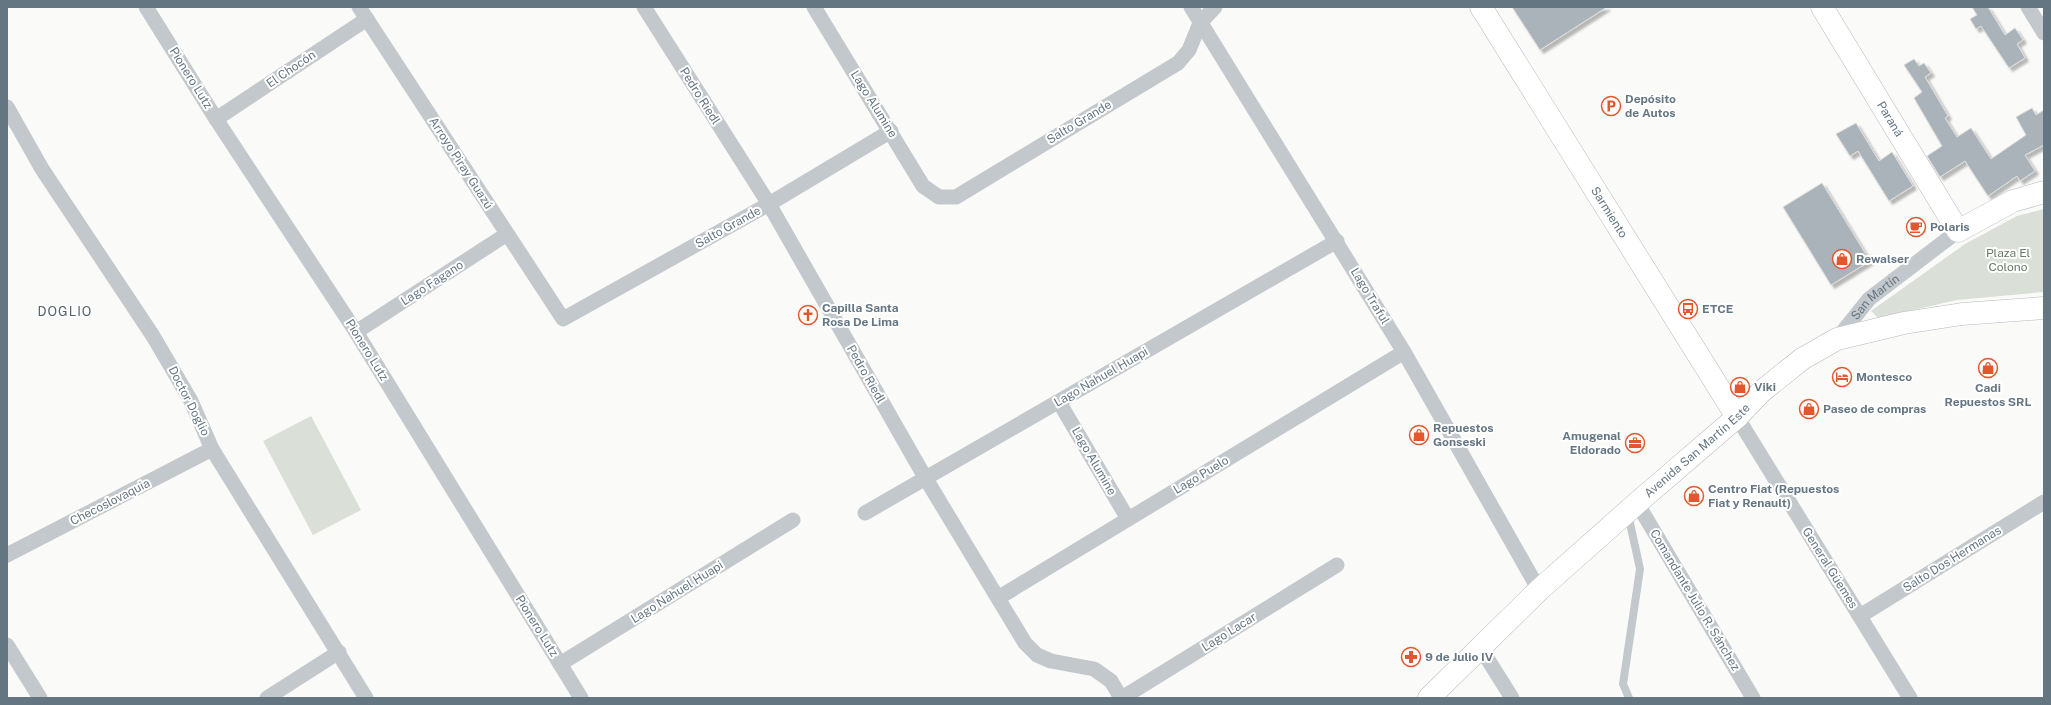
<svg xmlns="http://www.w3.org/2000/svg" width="2051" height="705" viewBox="0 0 2051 705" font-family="'Public Sans',sans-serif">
  <defs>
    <filter id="shadow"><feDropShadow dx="3.5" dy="3.5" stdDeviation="1" flood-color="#0004"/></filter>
  </defs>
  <rect width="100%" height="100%" fill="#fafaf8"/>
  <g fill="#dadfd7">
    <path d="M 2044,209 L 2044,292 L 1957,300 L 1878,318 L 1871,311 L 1965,244 L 2017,216 Z"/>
    <path d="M 311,416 L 361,510 L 313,535 L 263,441 Z"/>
  </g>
  <g fill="#aab3b9" stroke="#dcdcda" filter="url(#shadow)">
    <path d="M 1512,7 L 1607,7 L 1540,50 Z"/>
    <path d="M 1972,7 L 1988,7 L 2005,35 L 2015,28 L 2023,40 L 2017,44 L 2025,58 L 2009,68 L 1981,26 L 1976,29 L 1970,19 L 1977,15 Z"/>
    <path d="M 1914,59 L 1919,66 L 1924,63 L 1931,73 L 1925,77 L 1948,116 L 1945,118 L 1957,137 L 1971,128 L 1991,159 L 2026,135 L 2016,117 L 2032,108 L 2036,115 L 2044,110 L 2044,145 L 2025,155 L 2035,171 L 2020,181 L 2017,176 L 1988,196 L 1965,161 L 1940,177 L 1927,156 L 1942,146 L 1914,98 L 1922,92 L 1904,65 Z"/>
    <path d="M 1856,123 L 1879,161 L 1892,152 L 1913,186 L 1889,201 L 1858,151 L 1850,156 L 1836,134 Z"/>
    <path d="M 1822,183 L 1870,261 L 1831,285 L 1783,207 Z"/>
  </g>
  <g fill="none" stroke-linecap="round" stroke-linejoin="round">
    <g stroke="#b3babf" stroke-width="23">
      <g id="secondary">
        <path id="s2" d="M 1481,7 L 1737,417"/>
        <path id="s3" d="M 1822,7 L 1958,231 L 2013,201 L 2044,192"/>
      </g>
    </g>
    <g stroke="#b5babe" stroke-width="23">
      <g id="primary">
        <path id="s4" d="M 1429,698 L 1539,590 L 1637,503 L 1737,417 L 1761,392 L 1802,359 L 1837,339 L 1904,323 L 1962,314 L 2044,308"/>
      </g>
    </g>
    <path stroke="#c3c8cc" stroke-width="8" d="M 1628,514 L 1640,569 L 1623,684 L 1629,698"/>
    <g stroke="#c3c8cc" stroke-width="15">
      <path d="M 146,7 L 216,119 L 356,332 L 581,698"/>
      <path d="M 359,7 L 563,319 L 769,204 L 891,131"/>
      <path d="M 644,7 L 769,204 L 926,479 L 1025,643 L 1037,655 L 1051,661 L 1094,669 L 1111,681 L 1121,698"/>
      <path d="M 814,7 L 923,186 L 939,197 L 956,197 L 1178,63 L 1189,50 L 1200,23 L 1215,7"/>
      <path d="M 1191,7 L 1404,352 L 1539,590"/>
      <path d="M 2028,7 L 2044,33"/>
      <path d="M 7,107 L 42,169 L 153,336 L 191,401 L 212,449 L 366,698"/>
      <path d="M 216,119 L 367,19"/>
      <path d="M 356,332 L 507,234"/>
      <path id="s1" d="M 1837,339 L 1869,299 L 1958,231"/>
      <path d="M 1059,402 L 1128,519"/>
      <path d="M 1737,417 L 1910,698"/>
      <path d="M 1637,503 L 1753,698"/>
      <path d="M 865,513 L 1337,241"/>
      <path d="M 7,555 L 212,449"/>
      <path d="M 998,598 L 1404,352"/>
      <path d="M 1860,616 L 2044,502"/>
      <path d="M 7,645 L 40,698"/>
      <path d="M 1480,647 L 1512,698"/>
      <path d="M 560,664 L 793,520"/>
      <path d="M 267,698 L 339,652"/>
      <path d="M 1122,698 L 1337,565"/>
    </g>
    <use href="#secondary" stroke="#fff" stroke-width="22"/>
    <use href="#primary" stroke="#fff" stroke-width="22"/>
  </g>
  <defs>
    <g id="parking-ring" transform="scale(1)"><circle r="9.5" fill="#fff" stroke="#e4572e" stroke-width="1.5"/><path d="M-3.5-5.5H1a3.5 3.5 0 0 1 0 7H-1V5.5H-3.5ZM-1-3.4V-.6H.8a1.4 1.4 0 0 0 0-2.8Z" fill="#e4572e"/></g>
    <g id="cafe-ring" transform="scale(1)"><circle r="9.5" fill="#fff" stroke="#e4572e" stroke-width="1.5"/><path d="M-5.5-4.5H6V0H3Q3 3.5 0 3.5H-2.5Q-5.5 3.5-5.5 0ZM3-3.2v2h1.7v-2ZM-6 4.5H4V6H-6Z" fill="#e4572e"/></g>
    <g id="shop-ring" transform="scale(1)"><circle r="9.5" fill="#fff" stroke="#e4572e" stroke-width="1.5"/><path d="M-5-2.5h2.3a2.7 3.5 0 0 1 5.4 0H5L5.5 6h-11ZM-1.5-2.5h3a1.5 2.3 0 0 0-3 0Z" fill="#e4572e"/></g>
    <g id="bus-ring" transform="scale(1)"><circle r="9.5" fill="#fff" stroke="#e4572e" stroke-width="1.5"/><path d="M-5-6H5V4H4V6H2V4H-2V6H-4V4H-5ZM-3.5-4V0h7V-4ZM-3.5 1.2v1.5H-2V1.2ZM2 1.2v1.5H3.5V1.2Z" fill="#e4572e"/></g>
    <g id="church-ring" transform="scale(1)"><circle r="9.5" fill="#fff" stroke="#e4572e" stroke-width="1.5"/><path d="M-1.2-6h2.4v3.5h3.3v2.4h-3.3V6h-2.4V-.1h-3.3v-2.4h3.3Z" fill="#e4572e"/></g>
    <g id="hotel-ring" transform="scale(1)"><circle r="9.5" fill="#fff" stroke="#e4572e" stroke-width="1.5"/><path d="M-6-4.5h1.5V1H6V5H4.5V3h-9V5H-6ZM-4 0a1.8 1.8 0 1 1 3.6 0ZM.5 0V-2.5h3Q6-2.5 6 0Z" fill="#e4572e"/></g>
    <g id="office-ring" transform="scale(1)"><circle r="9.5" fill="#fff" stroke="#e4572e" stroke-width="1.5"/><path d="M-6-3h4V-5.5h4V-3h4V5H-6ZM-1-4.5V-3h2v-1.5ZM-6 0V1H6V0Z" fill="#e4572e"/></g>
    <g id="pharmacy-ring" transform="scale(1)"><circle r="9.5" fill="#fff" stroke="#e4572e" stroke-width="1.5"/><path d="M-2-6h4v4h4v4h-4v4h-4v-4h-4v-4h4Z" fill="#e4572e"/></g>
  </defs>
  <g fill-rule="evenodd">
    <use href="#parking-ring" x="1611" y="106"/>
    <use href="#cafe-ring" x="1916" y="227"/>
    <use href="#shop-ring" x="1842" y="259"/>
    <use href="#bus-ring" x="1688" y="309"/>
    <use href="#church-ring" x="808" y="315"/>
    <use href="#shop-ring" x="1988" y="368"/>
    <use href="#hotel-ring" x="1842" y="377"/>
    <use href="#shop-ring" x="1740" y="387"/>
    <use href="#shop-ring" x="1809" y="409"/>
    <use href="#shop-ring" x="1419" y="435"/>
    <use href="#office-ring" x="1635" y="443"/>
    <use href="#shop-ring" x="1694" y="496"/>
    <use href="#pharmacy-ring" x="1411" y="657"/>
  </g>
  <g text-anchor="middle" stroke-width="4" stroke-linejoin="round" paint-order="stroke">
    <g font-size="12" fill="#657683" stroke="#fff">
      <text transform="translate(291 69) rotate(-34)" y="4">El Chocón</text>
      <text transform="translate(191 78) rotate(58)" y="4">Pionero Lutz</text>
      <text transform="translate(700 96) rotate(58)" y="4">Pedro Riedl</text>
      <text transform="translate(874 104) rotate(58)" y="4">Lago Alumine</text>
      <text dy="4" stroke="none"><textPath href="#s3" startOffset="131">Paraná</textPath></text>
      <text transform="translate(1079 122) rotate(-31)" y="4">Salto Grande</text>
      <text transform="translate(461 163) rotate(57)" y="4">Arroyo Piray Guazú</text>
      <text dy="4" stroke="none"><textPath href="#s2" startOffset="242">Sarmiento</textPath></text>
      <text transform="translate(728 227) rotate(-29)" y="4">Salto Grande</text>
      <text transform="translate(432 283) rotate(-33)" y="4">Lago Fagano</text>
      <text transform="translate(1370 296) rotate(59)" y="4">Lago Traful</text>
      <text dy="4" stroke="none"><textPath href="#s1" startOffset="57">San Martín</textPath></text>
      <text transform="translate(367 350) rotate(58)" y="4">Pionero Lutz</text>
      <text transform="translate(866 374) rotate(60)" y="4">Pedro Riedl</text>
      <text transform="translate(1101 377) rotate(-30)" y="4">Lago Nahuel Huapi</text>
      <text transform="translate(189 401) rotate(63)" y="4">Doctor Doglio</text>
      <text dy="4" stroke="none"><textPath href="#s4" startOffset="365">Avenida San Martín Este</textPath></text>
      <text transform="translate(1094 461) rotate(60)" y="4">Lago Alumine</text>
      <text transform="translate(1201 475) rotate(-31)" y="4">Lago Puelo</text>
      <text transform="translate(110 502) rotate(-27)" y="4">Checoslovaquia</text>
      <text transform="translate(1952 559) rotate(-32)" y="4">Salto Dos Hermanas</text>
      <text transform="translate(1830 568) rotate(58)" y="4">General Güemes</text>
      <text transform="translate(677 592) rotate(-32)" y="4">Lago Nahuel Huapi</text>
      <text transform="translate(1695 600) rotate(59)" y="4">Comandante Julio R. Sánchez</text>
      <text transform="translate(537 626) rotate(58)" y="4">Pionero Lutz</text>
      <text transform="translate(1229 632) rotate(-32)" y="4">Lago Lacar</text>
    </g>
    <g font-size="12" font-weight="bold" fill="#657683" stroke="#fff" text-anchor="start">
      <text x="1625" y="103">Depósito<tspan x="1625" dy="14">de Autos</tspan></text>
      <text x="1930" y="231">Polaris</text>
      <text x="1856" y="263">Rewalser</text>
      <text x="822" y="312">Capilla Santa<tspan x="822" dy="14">Rosa De Lima</tspan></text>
      <text x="1702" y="313">ETCE</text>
      <text x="1856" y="381">Montesco</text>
      <text x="1754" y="391">Viki</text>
      <text x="1988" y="392" text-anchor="middle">Cadi<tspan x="1988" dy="14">Repuestos SRL</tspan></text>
      <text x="1823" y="413">Paseo de compras</text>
      <text x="1433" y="432">Repuestos<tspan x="1433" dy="14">Gonseski</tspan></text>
      <text x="1621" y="440" text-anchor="end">Amugenal<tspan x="1621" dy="14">Eldorado</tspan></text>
      <text x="1708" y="493">Centro Fiat (Repuestos<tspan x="1708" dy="14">Fiat y Renault)</tspan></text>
      <text x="1425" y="661">9 de Julio IV</text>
    </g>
    <g font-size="12" fill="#687a64" stroke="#fff">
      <text x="2008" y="257">Plaza El<tspan x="2008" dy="14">Colono</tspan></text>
    </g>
    <g font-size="13" letter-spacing="1" fill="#57646e" stroke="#fff">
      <text x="65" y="316">DOGLIO</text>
    </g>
  </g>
  <rect width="2051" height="705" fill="none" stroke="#657683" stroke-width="16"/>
</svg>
